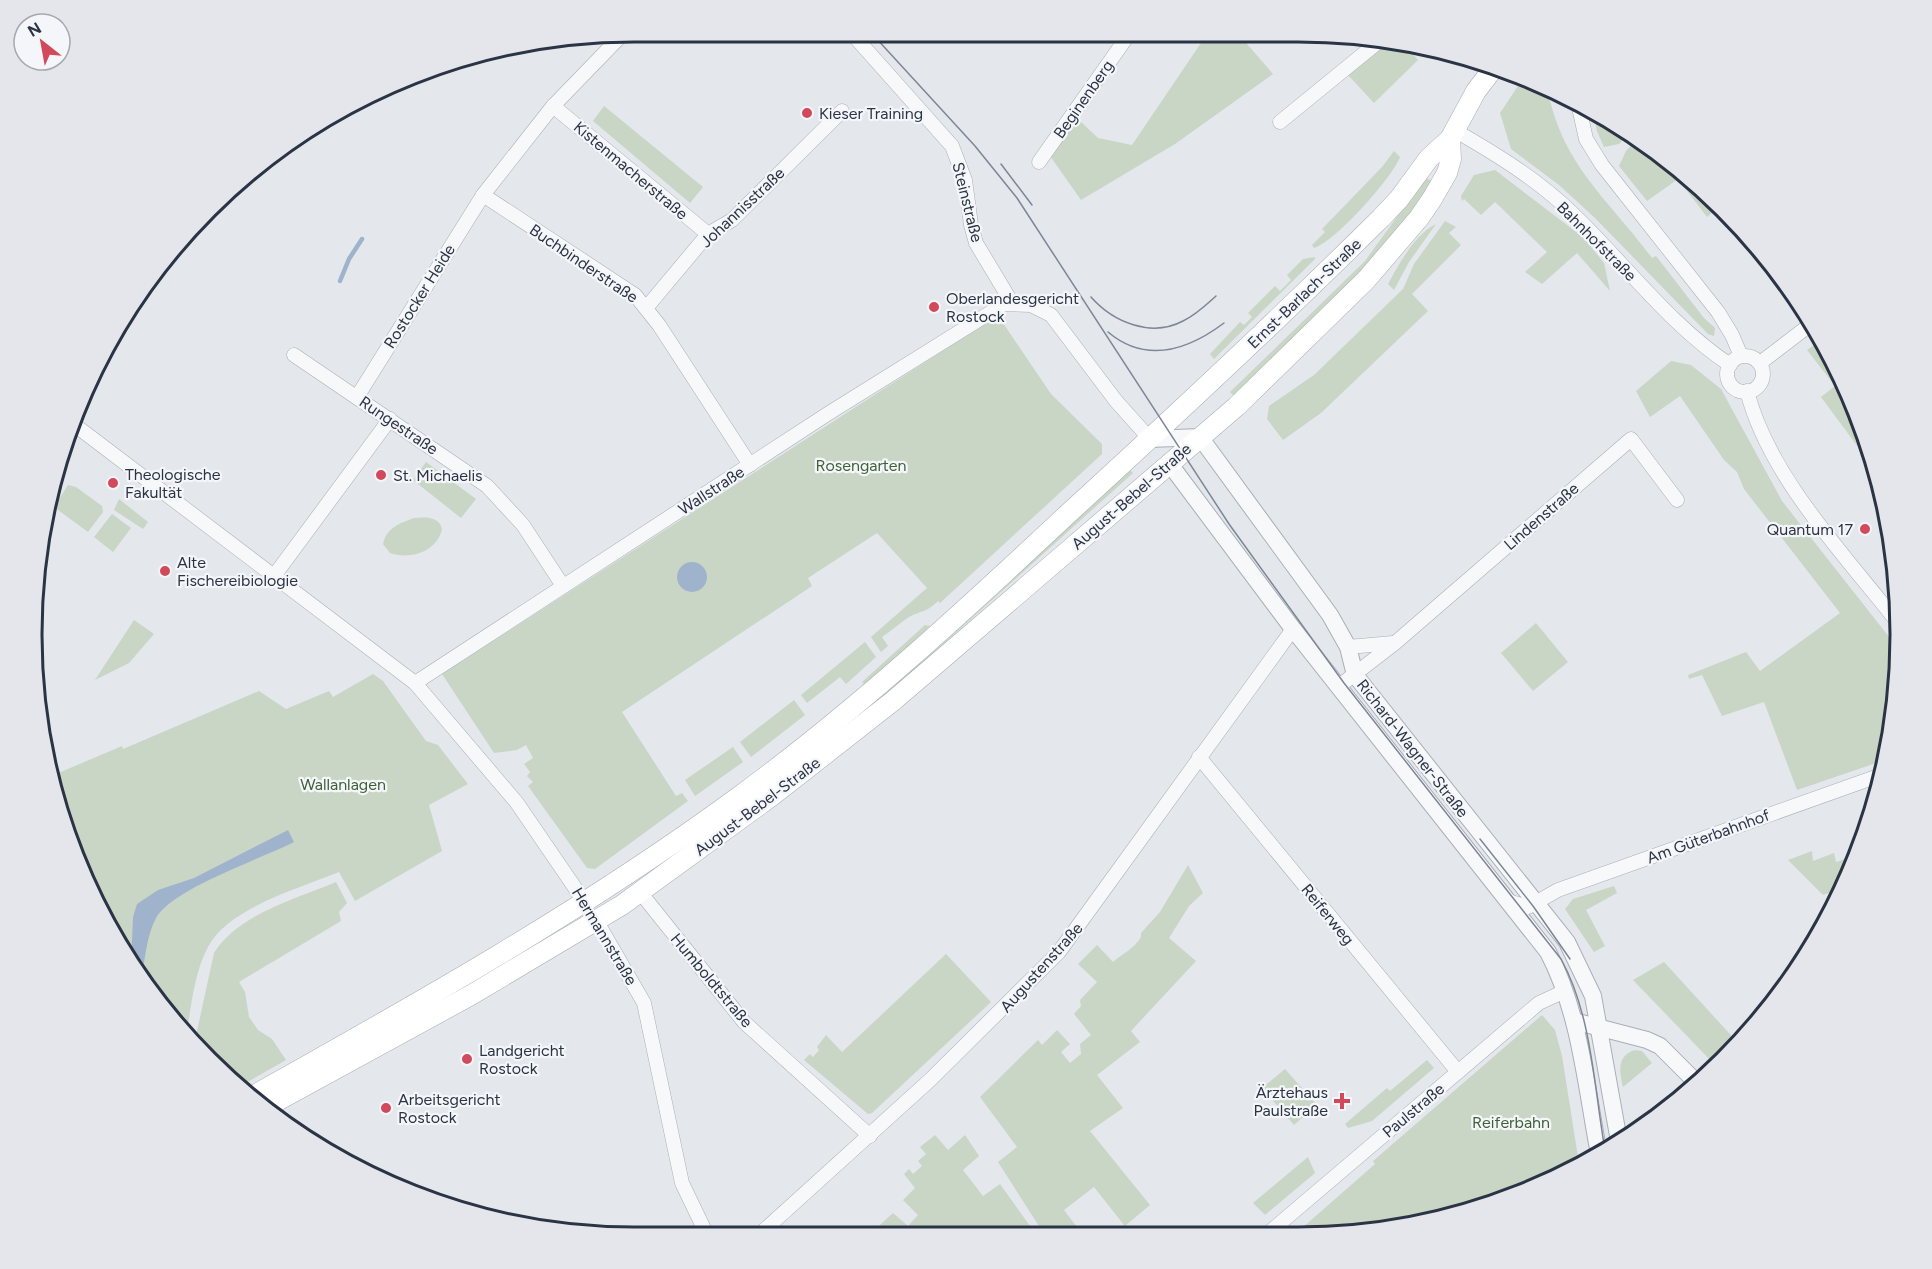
<svg xmlns="http://www.w3.org/2000/svg" width="1932" height="1269" viewBox="0 0 1932 1269" font-family="Figtree,sans-serif">
  <rect width="100%" height="100%" fill="#e4e7ec"/>
  <g fill="#c9d6c5">
    <path d="M 1215,37 L 1241,37 L 1273,74 L 1175,144 L 1081,200 L 1050,156 L 1079,120 L 1098,138 L 1132,145 L 1203,40 Z"/>
    <path d="M 1388,39 L 1403,43 L 1418,60 L 1374,103 L 1348,75 Z"/>
    <path d="M 1524,77 L 1547,87 C 1562,166 1607,197 1652,258 L 1656,256 L 1704,318 L 1715,328 L 1714,336 L 1708,334 L 1595,218 L 1559,185 L 1511,149 L 1500,113 Z"/>
    <path d="M 604,106 L 703,187 L 690,203 L 593,121 Z"/>
    <path d="M 1593,113 L 1627,136 L 1619,144 L 1604,147 L 1597,131 Z"/>
    <path d="M 1635,141 L 1695,181 L 1719,207 L 1707,217 L 1678,179 L 1647,201 L 1619,166 L 1626,151 Z"/>
    <path d="M 1394,151 L 1400,157 C 1392,178 1335,242 1314,248 L 1312,245 L 1325,232 L 1322,229 L 1382,167 Z"/>
    <path d="M 1495,170 L 1584,238 L 1604,263 L 1610,291 L 1577,253 L 1542,284 L 1525,272 L 1547,252 L 1495,202 L 1481,215 L 1464,199 L 1462,201 L 1461,196 L 1474,175 Z"/>
    <path d="M 1425,178 L 1433,181 L 1391,242 L 1236,398 L 1230,392 L 1365,261 Z"/>
    <path d="M 1445,221 L 1456,227 L 1449,233 L 1461,245 L 1412,294 L 1428,311 L 1321,413 L 1283,440 L 1267,419 L 1269,406 L 1314,375 L 1403,289 L 1414,264 Z"/>
    <path d="M 1436,224 L 1409,262 L 1394,290 L 1388,284 C 1399,264 1415,234 1436,224 Z"/>
    <path d="M 1315,257 L 1315,259 L 1214,359 L 1210,354 L 1240,322 L 1244,325 L 1252,317 L 1248,313 L 1275,286 L 1280,291 L 1291,280 L 1287,275 L 1303,259 Z"/>
    <path d="M 995,317 L 1003,323 L 1051,394 L 1102,444 L 1102,454 L 940,603 L 938,601 C 926,613 922,610 909,617 C 900,623 891,631 882,637 L 888,646 L 881,652 L 871,637 L 927,588 L 877,533 L 808,578 L 812,586 L 622,712 L 676,796 L 682,793 L 688,801 L 595,869 L 587,868 L 528,786 L 533,782 L 527,776 L 530,772 L 524,764 L 533,758 L 526,745 L 517,750 L 494,753 L 442,674 Z"/>
    <path d="M 1821,340 L 1838,368 L 1878,474 L 1821,397 L 1835,386 L 1807,350 Z"/>
    <path d="M 1671,361 L 1691,365 L 1721,389 L 1782,501 L 1897,647 L 1895,714 L 1885,760 L 1797,790 L 1764,702 L 1722,716 L 1702,675 L 1689,679 L 1688,675 L 1746,652 L 1760,671 L 1840,613 L 1744,489 L 1737,472 L 1724,460 L 1680,396 L 1650,417 L 1636,391 Z"/>
    <path d="M 426,462 L 476,499 L 461,518 L 413,480 Z"/>
    <path d="M 1127,467 L 1133,473 L 880,701 L 875,695 Z"/>
    <path d="M 68,485 L 76,487 L 102,506 L 103,512 L 88,532 L 54,507 Z"/>
    <path d="M 119,499 L 148,522 L 143,529 L 114,510 Z"/>
    <path d="M 112,514 L 131,528 L 113,552 L 94,537 Z"/>
    <path d="M 414,518 C 425,517 439,516 442,529 C 437,552 410,560 390,553 L 383,544 C 386,528 400,523 414,518 Z"/>
    <path d="M 134,620 L 154,634 L 129,663 L 95,680 Z"/>
    <path d="M 1536,623 L 1568,662 L 1533,691 L 1501,653 Z"/>
    <path d="M 925,625 L 930,626 L 866,686 L 862,682 Z"/>
    <path d="M 865,642 L 876,657 L 846,684 L 840,677 L 807,703 L 801,695 Z"/>
    <path d="M 373,674 L 383,681 L 426,741 L 438,745 L 468,784 L 429,805 L 442,851 L 355,901 L 339,872 C 300,888 228,908 208,947 C 194,973 191,1008 186,1037 L 112,936 L 52,790 L 43,745 L 56,774 L 122,746 L 123,749 L 259,691 L 286,709 L 329,691 L 333,697 Z"/>
    <path d="M 794,700 L 805,715 L 751,757 L 740,742 Z"/>
    <path d="M 733,747 L 743,762 L 695,796 L 685,780 Z"/>
    <path d="M 1864,838 L 1841,889 L 1823,895 L 1788,860 L 1812,851 L 1813,861 L 1834,853 L 1836,862 L 1849,858 L 1848,849 L 1860,845 L 1860,840 Z"/>
    <path d="M 1188,865 L 1203,893 L 1189,906 L 1169,938 L 1196,961 L 1131,1031 L 1140,1042 L 1097,1075 L 1123,1108 L 1090,1131 L 1150,1205 L 1119,1231 L 1122,1235 L 1115,1235 L 1124,1225 L 1094,1187 L 1064,1210 L 1083,1235 L 1064,1235 L 1056,1225 L 1044,1234 L 998,1162 L 1017,1147 L 980,1097 L 1038,1040 L 1042,1045 L 1057,1030 L 1070,1044 L 1061,1052 L 1070,1063 L 1081,1054 L 1080,1044 L 1091,1035 L 1074,1014 L 1081,1006 L 1080,1000 L 1097,982 L 1078,964 L 1097,945 L 1113,962 C 1123,953 1134,949 1141,937 L 1141,933 L 1160,912 Z"/>
    <path d="M 336,882 L 347,903 L 339,912 L 341,921 L 239,982 L 245,992 L 249,1017 L 258,1030 L 272,1039 L 286,1060 L 237,1088 L 194,1045 L 214,953 C 238,914 296,899 336,882 Z"/>
    <path d="M 1614,886 L 1617,893 L 1586,910 L 1605,946 L 1594,952 L 1565,909 L 1573,899 Z"/>
    <path d="M 946,954 L 991,1002 L 872,1113 L 868,1114 L 804,1060 L 810,1054 L 813,1057 L 819,1050 L 817,1047 L 826,1035 L 842,1052 Z"/>
    <path d="M 1664,962 L 1739,1044 L 1715,1065 L 1633,980 Z"/>
    <path d="M 1542,1015 L 1555,1030 L 1562,1056 L 1578,1157 L 1539,1176 L 1545,1183 L 1453,1217 L 1337,1236 L 1278,1236 L 1286,1229 L 1293,1236 L 1375,1164 L 1373,1161 Z"/>
    <path d="M 1634,1050 L 1642,1051 L 1652,1063 L 1623,1087 C 1620,1072 1616,1057 1634,1050 Z"/>
    <path d="M 1427,1060 L 1434,1068 L 1372,1121 L 1348,1128 L 1345,1124 L 1387,1088 L 1390,1091 Z"/>
    <path d="M 1285,1069 L 1317,1105 L 1294,1125 L 1262,1088 Z"/>
    <path d="M 935,1135 L 948,1150 L 965,1135 L 979,1156 L 963,1170 L 983,1196 L 1000,1184 L 1030,1226 L 1020,1235 L 870,1234 L 893,1213 L 908,1226 L 918,1215 L 903,1200 L 915,1188 L 904,1174 L 909,1169 L 913,1174 L 922,1166 L 918,1161 L 926,1154 L 920,1147 Z"/>
    <path d="M 1308,1157 L 1315,1173 L 1265,1215 L 1253,1203 Z"/>
  </g>
  <g fill="#9fb4cc">
    <circle cx="692" cy="577" r="15"/>
    <path d="M 288,830 L 294,842 C 261,859 173,888 156,918 C 146,937 146,957 141,977 L 131,962 L 133,917 L 137,904 L 158,890 L 194,878 Z"/>
  </g>
  <g fill="none" stroke-linecap="round" stroke-linejoin="round">
    <path stroke="#9fb4cc" stroke-width="4.5" d="M 340,281 L 349,259 L 362,239"/>
    <g stroke="#a9aeb7" stroke-width="15">
      <g id="minor">
        <path d="M 855,37 L 952,146 L 965,180 L 971,225 L 976,243 L 1012,303"/>
        <path d="M 1578,103 L 1586,139 L 1602,165 L 1718,312 L 1732,335 L 1741,356"/>
        <path d="M 553,106 L 708,234"/>
        <path d="M 1280,122 L 1383,38"/>
        <path d="M 1454,130 C 1496,154 1540,181 1574,215 C 1626,265 1670,325 1730,365"/>
        <path d="M 1039,162 L 1127,37"/>
        <path d="M 483,195 L 635,295 L 659,325 L 750,465"/>
        <path d="M 647,307 L 708,234 L 732,220 L 842,111"/>
        <path d="M 294,355 L 487,486 L 523,525 L 563,586"/>
        <circle cx="1745" cy="374" r="18"/>
        <path d="M 1760,363 L 1811,324"/>
        <path d="M 1747,391 C 1769,477 1845,555 1898,623"/>
        <path d="M 357,397 L 483,195 L 553,106 L 618,39"/>
        <path d="M 80,429 L 415,683 L 517,803 L 584,901"/>
        <path d="M 274,576 L 390,419"/>
        <path d="M 1348,647 L 1393,643"/>
        <path d="M 415,683 L 829,413 L 1004,304 L 1031,305 L 1051,315 L 1116,401 L 1150,439"/>
        <path d="M 1338,687 L 1395,643 L 1631,439 L 1677,500"/>
        <path d="M 1199,757 L 1458,1072"/>
        <path d="M 640,892 L 744,1022 L 870,1136"/>
        <path d="M 1511,902 L 1528,907 L 1558,890 L 1881,775"/>
        <path d="M 596,920 L 644,1003 L 682,1183 L 706,1233"/>
        <path d="M 761,1233 L 930,1080 L 1059,952 L 1293,629"/>
        <path d="M 1265,1236 L 1539,1003 L 1565,991"/>
      </g>
    </g>
    <g stroke="#a9aeb7" stroke-width="18">
      <g id="tertiary">
        <path d="M 1150,439 L 1200,437 L 1330,615 L 1348,647 L 1355,675 L 1567,942 L 1593,996 L 1619,1141"/>
        <path d="M 1169,463 L 1293,629 L 1548,952 C 1580,1013 1586,1087 1599,1154"/>
        <path d="M 1574,1021 L 1647,1040 L 1660,1046 L 1697,1083"/>
      </g>
    </g>
    <g stroke="#a9aeb7" stroke-width="21">
      <g id="secondary">
        <path d="M 251,1097 C 417,1004 583,911 737,798 C 856,711 963,612 1071,511 C 1176,415 1280,318 1381,218 L 1399,199 L 1429,158 L 1450,139 L 1476,91 L 1496,65"/>
        <path d="M 266,1107 L 471,995 L 622,905 L 773,795 L 893,701 L 1237,406 L 1366,280 L 1419,218 L 1432,199 L 1447,173 L 1451,159 L 1450,139"/>
      </g>
    </g>
    <use href="#minor" stroke="#f7f8fa" stroke-width="14"/>
    <use href="#tertiary" stroke="#f7f8fa" stroke-width="16"/>
    <use href="#secondary" stroke="#fff" stroke-width="20"/>
    <g stroke="#7d8696" stroke-width="1.5">
      <path d="M 875,37 L 975,146 L 1017,198 L 1229,524 L 1344,683 L 1561,959 C 1592,1015 1594,1088 1605,1150"/>
      <path d="M 1001,164 L 1032,205"/>
      <path d="M 1091,297 C 1113,322 1151,338 1183,321 C 1196,315 1206,305 1216,296"/>
      <path d="M 1108,332 C 1146,364 1188,350 1224,323"/>
      <path d="M 1480,839 L 1533,906 L 1570,959"/>
    </g>
  </g>
  <g fill="#d1495b" stroke="#f4f6f9" stroke-width="2">
    <circle cx="807" cy="113" r="6"/>
    <circle cx="934" cy="307" r="6"/>
    <circle cx="381" cy="475" r="6"/>
    <circle cx="113" cy="483" r="6"/>
    <circle cx="1865" cy="529" r="6"/>
    <circle cx="165" cy="571" r="6"/>
    <circle cx="467" cy="1059" r="6"/>
    <path d="M1339 1092h6v6h6v6h-6v6h-6v-6h-6v-6h6z"/>
    <circle cx="386" cy="1108" r="6"/>
  </g>
  <g text-anchor="middle" stroke-width="4.5" stroke-linejoin="round" paint-order="stroke">
    <g font-size="16" fill="#2b3445" stroke="#f4f6f9">
      <text transform="translate(1083 99) rotate(-55)" y="6">Beginenberg</text>
      <text transform="translate(631 170) rotate(40)" y="6">Kistenmacherstraße</text>
      <text transform="translate(968 202) rotate(76)" y="6">Steinstraße</text>
      <text transform="translate(742 207) rotate(-43)" y="6">Johannisstraße</text>
      <text transform="translate(1597 241) rotate(45)" y="6">Bahnhofstraße</text>
      <text transform="translate(584 263) rotate(34)" y="6">Buchbinderstraße</text>
      <text transform="translate(1304 293) rotate(-44)" y="6">Ernst-Barlach-Straße</text>
      <text transform="translate(419 296) rotate(-58)" y="6">Rostocker Heide</text>
      <text transform="translate(399 425) rotate(34)" y="6">Rungestraße</text>
      <text transform="translate(711 490) rotate(-33)" y="6">Wallstraße</text>
      <text transform="translate(1131 496) rotate(-41)" y="6">August-Bebel-Straße</text>
      <text transform="translate(1541 516) rotate(-41)" y="6">Lindenstraße</text>
      <text transform="translate(1413 748) rotate(52)" y="6">Richard-Wagner-Straße</text>
      <text transform="translate(757 806) rotate(-37)" y="6">August-Bebel-Straße</text>
      <text transform="translate(1708 836) rotate(-20)" y="6">Am Güterbahnhof</text>
      <text transform="translate(1328 914) rotate(51)" y="6">Reiferweg</text>
      <text transform="translate(605 936) rotate(59)" y="6">Hermannstraße</text>
      <text transform="translate(1041 967) rotate(-48)" y="6">Augustenstraße</text>
      <text transform="translate(712 980) rotate(50)" y="6">Humboldtstraße</text>
      <text transform="translate(1413 1110) rotate(-40)" y="6">Paulstraße</text>
    </g>
    <g font-size="16" fill="#2b3445" stroke="#f4f6f9" text-anchor="start">
      <text x="819" y="119">Kieser Training</text>
      <text x="946" y="304">Oberlandesgericht<tspan x="946" dy="18">Rostock</tspan></text>
      <text x="125" y="480">Theologische<tspan x="125" dy="18">Fakultät</tspan></text>
      <text x="393" y="481">St. Michaelis</text>
      <text x="1853" y="535" text-anchor="end">Quantum 17</text>
      <text x="177" y="568">Alte<tspan x="177" dy="18">Fischereibiologie</tspan></text>
      <text x="479" y="1056">Landgericht<tspan x="479" dy="18">Rostock</tspan></text>
      <text x="1328" y="1098" text-anchor="end">Ärztehaus<tspan x="1328" dy="18">Paulstraße</tspan></text>
      <text x="398" y="1105">Arbeitsgericht<tspan x="398" dy="18">Rostock</tspan></text>
    </g>
    <g font-size="16" fill="#3f6138" stroke="#f4f6f9">
      <text x="861" y="471">Rosengarten</text>
      <text x="343" y="790">Wallanlagen</text>
      <text x="1511" y="1128">Reiferbahn</text>
    </g>
  </g>
  <path d="M0 0H1932V1269H0ZM634 42H1298A592 592 0 0 1 1890 634V635A592 592 0 0 1 1298 1227H634A592 592 0 0 1 42 635V634A592 592 0 0 1 634 42Z" fill="#e4e6eb" fill-rule="evenodd"/>
  <path fill="none" stroke="#2b3445" stroke-width="3" d="M634 42H1298A592 592 0 0 1 1890 634V635A592 592 0 0 1 1298 1227H634A592 592 0 0 1 42 635V634A592 592 0 0 1 634 42Z"/>
  <g transform="translate(42 42) rotate(329)"><circle r="28" fill="#f4f6f9" stroke="#a4a8b1" stroke-width="1.5"/>
  <path d="M0-4.5L10 22L0 15L-10 22Z" fill="#d1495b"/>
  <text y="-9" font-size="16" font-weight="bold" text-anchor="middle" fill="#2b3445">N</text>
  </g>
</svg>
